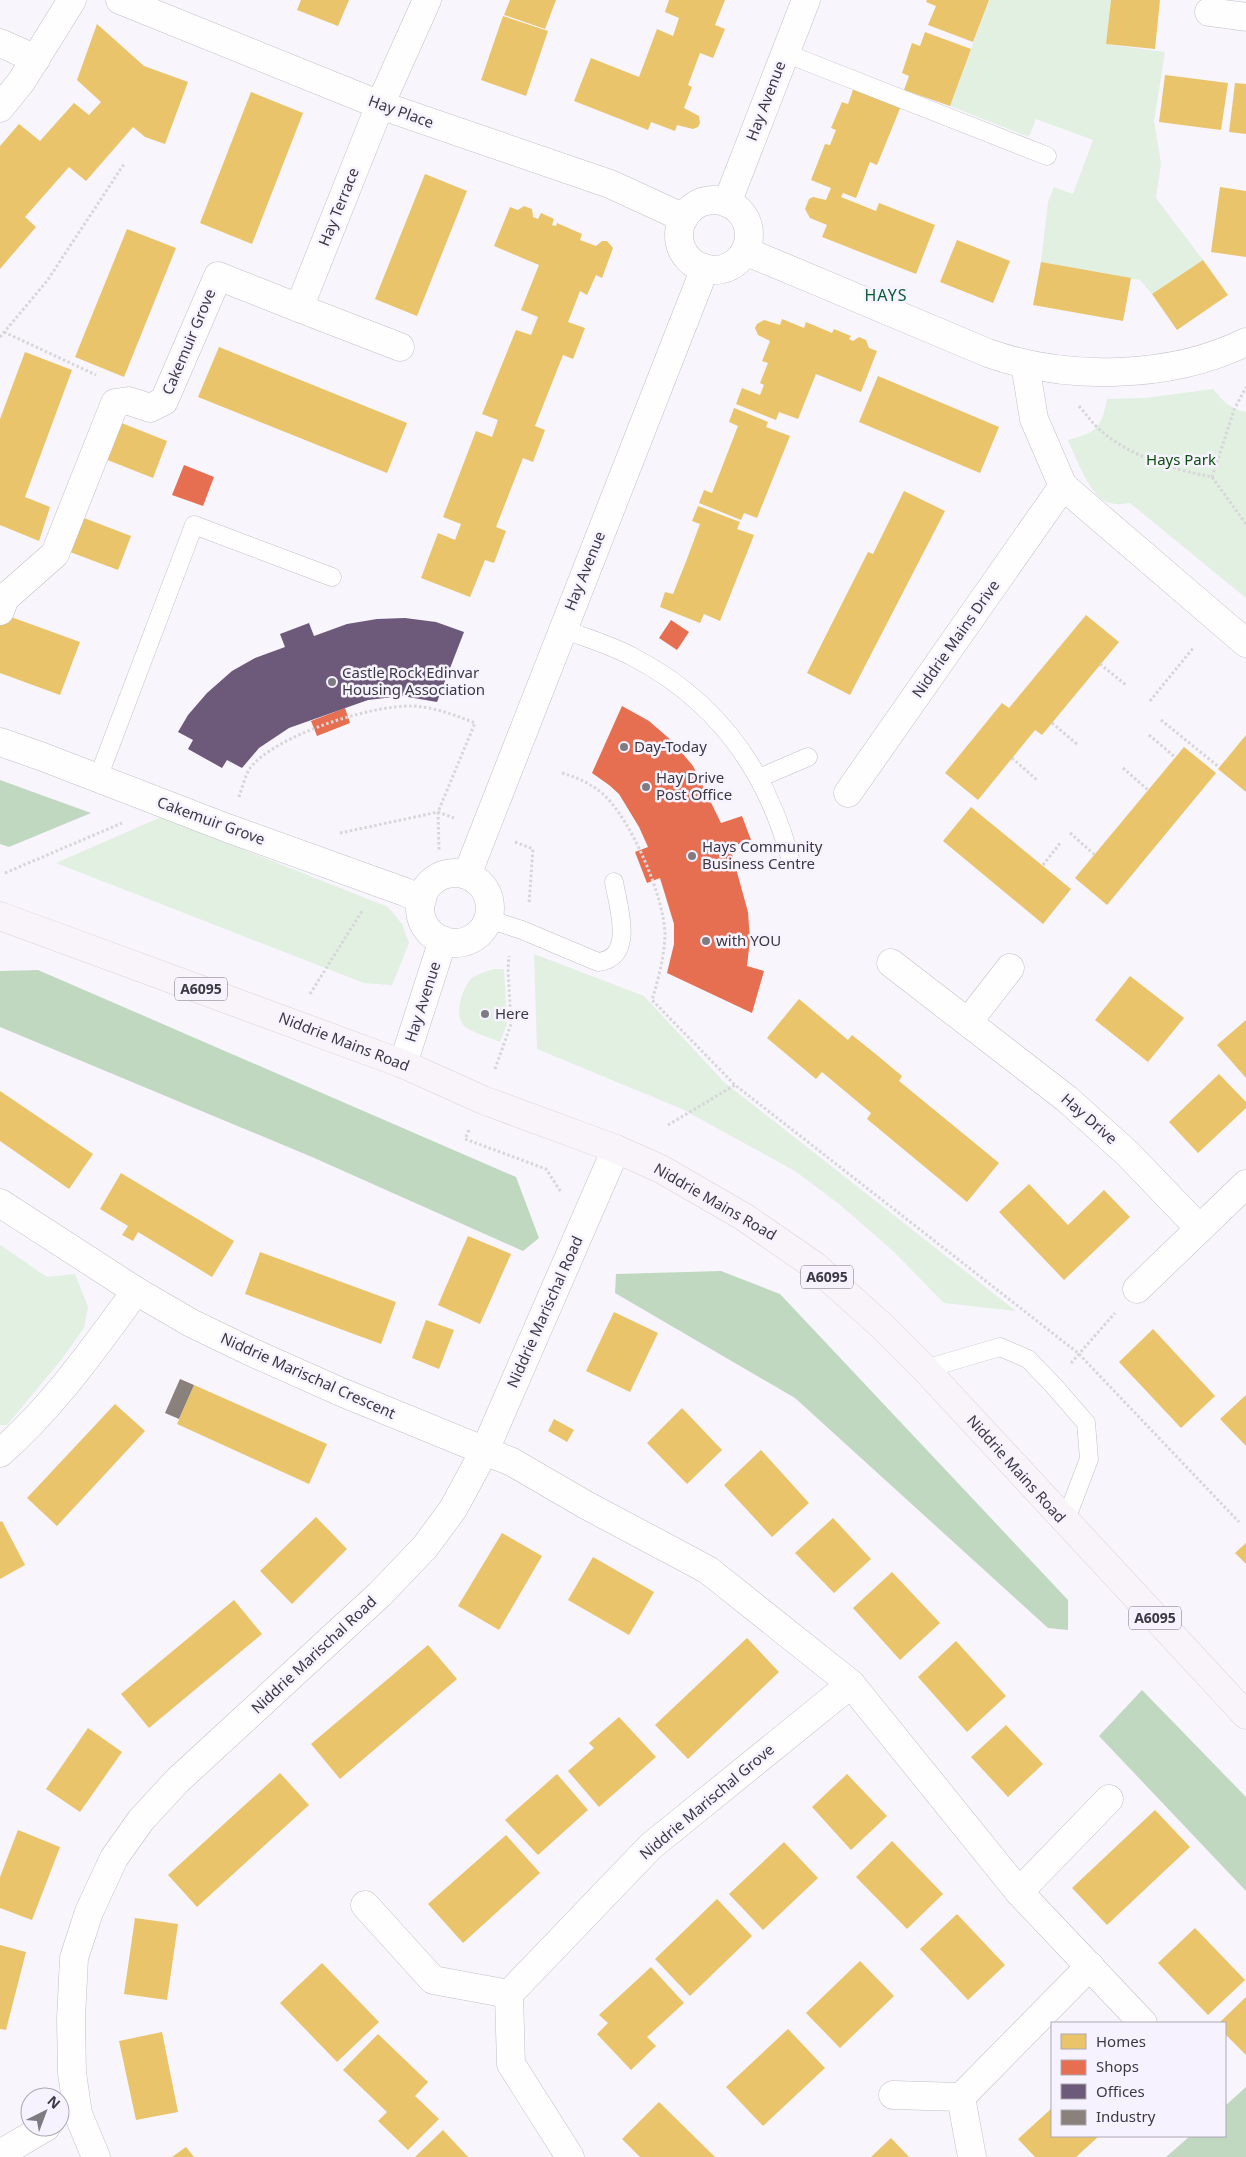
<svg xmlns="http://www.w3.org/2000/svg" width="1246" height="2157" viewBox="0 0 1246 2157" font-family="'Noto Sans',sans-serif">
  <rect width="100%" height="100%" fill="#f8f5fc"/>
  <g fill="#e1f0e1">
    <path d="M 989,0 L 1111,0 L 1106,44 L 1165,52 L 1154,121 L 1161,163 L 1156,198 L 1203,260 L 1152,294 L 1140,280 L 1041,262 L 1048,202 L 1054,187 L 1073,194 L 1093,140 L 1036,119 L 1029,137 L 950,106 Z"/>
    <path d="M 1213,389 C 1223,401 1230,409 1246,412 L 1246,598 L 1130,503 C 1121,504 1115,505 1107,502 C 1090,496 1075,456 1068,440 C 1097,432 1101,429 1107,399 L 1146,398 Z"/>
    <path d="M 161,817 L 388,907 L 402,924 L 409,943 L 392,985 L 364,983 L 56,863 Z"/>
    <path d="M 534,954 L 644,996 L 724,1082 L 1016,1311 L 944,1303 L 893,1251 L 839,1204 L 795,1171 L 682,1109 L 537,1049 Z"/>
    <path d="M 494,969 L 504,969 L 507,1024 L 500,1042 C 492,1038 470,1032 464,1026 C 454,1014 461,993 469,981 C 475,974 485,972 494,969 Z"/>
    <path d="M 0,1245 L 47,1277 L 75,1274 L 88,1307 L 84,1328 L 61,1360 L 7,1425 L 0,1425 Z"/>
  </g>
  <g fill="#c0d8c0">
    <path d="M 0,780 L 91,813 L 9,847 L 0,844 Z"/>
    <path d="M 38,970 L 516,1177 L 539,1238 L 523,1251 L 312,1157 L 0,1027 L 0,971 Z"/>
    <path d="M 721,1271 L 780,1294 L 1068,1600 L 1068,1630 L 1048,1628 L 795,1398 L 615,1293 L 616,1274 Z"/>
    <path d="M 1142,1690 L 1246,1797 L 1246,1891 L 1099,1736 Z"/>
    <path d="M 1246,2087 L 1246,2157 L 1166,2157 L 1190,2136 L 1225,2136 L 1225,2106 Z"/>
  </g>
  <g fill="#e9c46a">
    <path d="M 301,0 L 349,0 L 338,26 L 297,10 Z"/>
    <path d="M 510,0 L 556,0 L 545,29 L 504,15 Z"/>
    <path d="M 669,0 L 725,0 L 715,25 L 725,29 L 713,58 L 700,53 L 688,85 L 692,87 L 684,108 L 699,116 L 700,123 L 698,127 L 693,129 L 677,125 L 675,131 L 651,122 L 648,130 L 574,101 L 591,58 L 639,77 L 657,29 L 673,36 L 679,18 L 665,12 Z"/>
    <path d="M 927,0 L 989,0 L 973,42 L 928,25 L 936,6 L 926,2 Z"/>
    <path d="M 1111,0 L 1160,0 L 1155,49 L 1106,44 Z"/>
    <path d="M 503,16 L 548,31 L 526,96 L 481,80 Z"/>
    <path d="M 97,24 L 144,66 L 188,82 L 165,144 L 145,137 L 133,127 L 86,181 L 69,167 L 25,217 L 36,227 L 0,269 L 0,146 L 19,124 L 40,141 L 74,103 L 89,115 L 101,102 L 77,80 Z"/>
    <path d="M 925,32 L 971,49 L 950,106 L 904,90 L 909,76 L 902,73 L 912,43 L 920,46 Z"/>
    <path d="M 1165,75 L 1228,83 L 1221,130 L 1159,122 Z"/>
    <path d="M 1235,83 L 1246,84 L 1246,134 L 1229,132 Z"/>
    <path d="M 854,87 L 901,106 L 877,165 L 870,162 L 856,198 L 843,193 L 841,197 L 876,211 L 879,203 L 935,225 L 916,274 L 822,237 L 827,225 L 810,218 L 805,209 L 809,199 L 813,197 L 826,200 L 831,188 L 811,180 L 825,144 L 830,145 L 836,130 L 831,128 L 842,102 L 848,104 Z"/>
    <path d="M 251,92 L 303,113 L 252,244 L 200,223 Z"/>
    <path d="M 425,174 L 467,191 L 417,316 L 375,299 Z"/>
    <path d="M 1220,187 L 1246,191 L 1246,257 L 1211,252 Z"/>
    <path d="M 524,206 L 532,209 L 533,217 L 538,219 L 541,213 L 554,219 L 552,225 L 556,226 L 557,223 L 582,234 L 580,240 L 596,246 L 602,241 L 607,241 L 613,248 L 602,278 L 596,275 L 587,295 L 580,291 L 568,322 L 585,328 L 573,359 L 563,355 L 535,426 L 545,430 L 533,462 L 523,458 L 496,527 L 506,531 L 494,563 L 485,560 L 470,597 L 421,578 L 438,533 L 455,540 L 461,524 L 443,517 L 476,431 L 492,437 L 498,420 L 482,414 L 516,330 L 531,335 L 538,317 L 521,310 L 539,265 L 494,246 L 510,207 L 518,210 Z"/>
    <path d="M 127,229 L 176,248 L 124,377 L 75,357 Z"/>
    <path d="M 957,240 L 1010,261 L 993,303 L 940,282 Z"/>
    <path d="M 1203,260 L 1228,295 L 1177,330 L 1152,294 Z"/>
    <path d="M 1041,262 L 1131,278 L 1123,321 L 1033,305 Z"/>
    <path d="M 782,319 L 804,328 L 806,322 L 832,333 L 834,329 L 851,336 L 849,339 L 853,341 L 859,337 L 866,340 L 869,348 L 877,351 L 861,392 L 816,374 L 798,419 L 779,412 L 776,420 L 736,404 L 742,388 L 760,395 L 764,385 L 760,383 L 768,363 L 762,361 L 770,341 L 758,335 L 755,328 L 757,324 L 764,320 L 780,325 Z"/>
    <path d="M 219,347 L 407,423 L 387,473 L 198,397 Z"/>
    <path d="M 25,352 L 72,370 L 25,497 L 50,507 L 39,541 L 0,525 L 0,419 Z"/>
    <path d="M 878,376 L 999,427 L 980,473 L 859,422 Z"/>
    <path d="M 734,408 L 768,422 L 766,427 L 790,436 L 757,518 L 744,513 L 741,520 L 699,503 L 704,490 L 712,493 L 738,426 L 729,422 Z"/>
    <path d="M 119,422 L 167,441 L 153,478 L 105,459 Z"/>
    <path d="M 904,491 L 945,511 L 850,695 L 807,673 L 868,552 L 873,554 Z"/>
    <path d="M 698,506 L 740,522 L 737,529 L 754,535 L 720,621 L 704,614 L 700,623 L 660,607 L 665,592 L 673,594 L 687,559 L 700,524 L 692,521 Z"/>
    <path d="M 84,518 L 131,536 L 118,570 L 70,552 Z"/>
    <path d="M 0,613 L 80,642 L 60,695 L 0,673 Z"/>
    <path d="M 1086,615 L 1119,642 L 1042,735 L 1035,730 L 978,800 L 945,773 L 1002,703 L 1009,708 Z"/>
    <path d="M 1246,735 L 1246,792 L 1218,769 Z"/>
    <path d="M 1184,747 L 1216,773 L 1107,905 L 1075,878 Z"/>
    <path d="M 971,807 L 1071,889 L 1043,924 L 943,841 Z"/>
    <path d="M 1130,976 L 1184,1018 L 1148,1062 L 1095,1020 Z"/>
    <path d="M 799,999 L 848,1040 L 852,1035 L 878,1056 L 902,1076 L 899,1081 L 999,1163 L 967,1202 L 867,1119 L 871,1113 L 822,1072 L 816,1079 L 767,1038 Z"/>
    <path d="M 1246,1020 L 1246,1078 L 1217,1045 Z"/>
    <path d="M 1219,1074 L 1246,1102 L 1246,1108 L 1198,1153 L 1169,1122 Z"/>
    <path d="M 0,1091 L 93,1154 L 69,1189 L 0,1141 Z"/>
    <path d="M 121,1173 L 234,1241 L 212,1277 L 138,1232 L 133,1241 L 122,1235 L 128,1226 L 100,1209 Z"/>
    <path d="M 1029,1184 L 1068,1225 L 1104,1190 L 1130,1217 L 1064,1280 L 999,1212 Z"/>
    <path d="M 468,1236 L 511,1254 L 480,1324 L 438,1305 Z"/>
    <path d="M 260,1252 L 396,1302 L 381,1344 L 245,1294 Z"/>
    <path d="M 614,1312 L 658,1333 L 630,1392 L 586,1371 Z"/>
    <path d="M 426,1320 L 454,1330 L 439,1369 L 412,1358 Z"/>
    <path d="M 1153,1329 L 1215,1396 L 1181,1428 L 1119,1362 Z"/>
    <path d="M 194,1385 L 327,1444 L 309,1484 L 177,1424 Z"/>
    <path d="M 1246,1395 L 1246,1446 L 1220,1419 Z"/>
    <path d="M 115,1404 L 145,1431 L 57,1526 L 27,1498 Z"/>
    <path d="M 682,1408 L 722,1450 L 687,1484 L 647,1443 Z"/>
    <path d="M 554,1419 L 574,1430 L 567,1442 L 548,1431 Z"/>
    <path d="M 761,1450 L 809,1503 L 772,1537 L 724,1485 Z"/>
    <path d="M 316,1517 L 347,1549 L 292,1604 L 260,1571 Z"/>
    <path d="M 833,1518 L 871,1559 L 834,1593 L 795,1553 Z"/>
    <path d="M 2,1521 L 25,1565 L 0,1579 L 0,1522 Z"/>
    <path d="M 502,1533 L 542,1556 L 499,1630 L 458,1606 Z"/>
    <path d="M 1246,1543 L 1246,1564 L 1235,1553 Z"/>
    <path d="M 593,1557 L 654,1592 L 629,1635 L 568,1600 Z"/>
    <path d="M 892,1572 L 940,1623 L 900,1660 L 853,1608 Z"/>
    <path d="M 234,1600 L 262,1634 L 149,1728 L 121,1694 Z"/>
    <path d="M 747,1638 L 779,1672 L 688,1759 L 655,1725 Z"/>
    <path d="M 956,1641 L 1006,1696 L 967,1732 L 918,1677 Z"/>
    <path d="M 428,1645 L 457,1679 L 340,1779 L 311,1744 Z"/>
    <path d="M 619,1717 L 656,1757 L 599,1807 L 568,1771 L 594,1748 L 589,1743 Z"/>
    <path d="M 1006,1725 L 1043,1764 L 1008,1797 L 971,1757 Z"/>
    <path d="M 88,1728 L 122,1752 L 80,1812 L 46,1789 Z"/>
    <path d="M 280,1773 L 309,1805 L 197,1907 L 168,1875 Z"/>
    <path d="M 557,1774 L 588,1810 L 538,1855 L 505,1820 Z"/>
    <path d="M 847,1774 L 887,1816 L 851,1850 L 812,1807 Z"/>
    <path d="M 1155,1810 L 1190,1847 L 1107,1925 L 1072,1888 Z"/>
    <path d="M 18,1830 L 60,1847 L 32,1920 L 0,1908 L 0,1877 Z"/>
    <path d="M 506,1835 L 540,1873 L 463,1943 L 428,1904 Z"/>
    <path d="M 892,1841 L 943,1894 L 907,1929 L 856,1877 Z"/>
    <path d="M 784,1842 L 818,1878 L 763,1930 L 729,1894 Z"/>
    <path d="M 717,1899 L 752,1936 L 690,1996 L 655,1959 Z"/>
    <path d="M 957,1914 L 1005,1965 L 968,2000 L 920,1949 Z"/>
    <path d="M 135,1918 L 178,1924 L 167,2000 L 124,1994 Z"/>
    <path d="M 1195,1928 L 1245,1980 L 1208,2015 L 1158,1963 Z"/>
    <path d="M 0,1945 L 26,1952 L 6,2030 L 0,2029 Z"/>
    <path d="M 860,1961 L 894,1996 L 840,2048 L 806,2013 Z"/>
    <path d="M 322,1963 L 379,2022 L 337,2062 L 280,2003 Z"/>
    <path d="M 651,1967 L 684,2003 L 647,2037 L 656,2046 L 631,2070 L 597,2034 L 608,2023 L 599,2015 Z"/>
    <path d="M 1246,1997 L 1246,2055 L 1225,2034 L 1225,2023 L 1219,2023 Z"/>
    <path d="M 788,2029 L 825,2068 L 763,2126 L 726,2087 Z"/>
    <path d="M 162,2032 L 178,2112 L 136,2120 L 119,2041 Z"/>
    <path d="M 378,2034 L 428,2082 L 415,2096 L 439,2119 L 408,2150 L 378,2121 L 387,2112 L 343,2070 Z"/>
    <path d="M 659,2102 L 715,2157 L 640,2157 L 622,2139 Z"/>
    <path d="M 1052,2108 L 1052,2136 L 1099,2136 L 1076,2157 L 1035,2157 L 1018,2139 Z"/>
    <path d="M 443,2130 L 468,2157 L 415,2157 Z"/>
    <path d="M 891,2138 L 909,2157 L 871,2157 Z"/>
    <path d="M 186,2147 L 194,2157 L 172,2157 Z"/>
  </g>
  <g fill="#e76f51">
    <path d="M 184,465 L 214,477 L 203,506 L 172,495 Z"/>
    <path d="M 671,620 L 689,632 L 677,650 L 659,638 Z"/>
    <path d="M 622,706 L 649,721 L 672,741 L 693,766 L 721,823 L 742,816 L 751,840 L 730,847 L 748,912 L 750,940 L 747,966 L 764,971 L 752,1013 L 667,973 L 674,944 L 674,924 L 660,878 L 647,883 L 635,852 L 648,847 L 639,827 L 619,794 L 609,785 L 592,773 Z"/>
    <path d="M 345,708 L 350,723 L 317,736 L 311,721 Z"/>
  </g>
  <path fill="#6d597a" d="M 405,618 L 436,622 L 464,632 L 437,702 L 402,696 L 368,700 L 289,728 L 259,748 L 242,768 L 227,760 L 222,768 L 188,749 L 193,740 L 178,732 L 188,715 L 207,693 L 232,671 L 255,658 L 285,647 L 280,634 L 309,623 L 314,636 L 347,624 L 377,619 Z"/>
  <path fill="#8a817c" d="M 180,1379 L 194,1385 L 179,1419 L 165,1413 Z"/>
  <g fill="none" stroke-linecap="round" stroke-linejoin="round">
    <g stroke="#c2bfc6" stroke-width="19">
      <g id="lane">
        <path d="M 785,53 L 1047,156"/>
        <path d="M 563,629 C 586,638 611,645 633,657 C 716,700 766,769 790,858"/>
        <path d="M 98,778 L 194,525 L 332,577"/>
        <path d="M 759,778 L 808,757"/>
        <path d="M 488,919 L 522,930 L 598,962 C 636,958 618,906 614,882"/>
        <path d="M 925,1369 L 1000,1347 L 1028,1359 L 1054,1386 L 1086,1423 L 1089,1459 L 1065,1522"/>
      </g>
    </g>
    <g stroke="#c2bfc6" stroke-width="29">
      <g id="street">
        <path d="M 120,0 L 380,105 L 610,184 L 684,218"/>
        <path d="M 1209,12 L 1246,17"/>
        <path d="M 0,43 L 36,59"/>
        <path d="M 0,108 L 21,82 L 72,0"/>
        <circle cx="714" cy="235" r="35"/>
        <path d="M 727,203 L 806,0"/>
        <path d="M 745,251 L 988,353 C 1066,381 1171,379 1246,342"/>
        <path d="M 400,347 L 299,308 L 380,105 L 427,0"/>
        <path d="M 1025,364 L 1034,419 L 1063,486 L 1246,643"/>
        <path d="M 0,611 L 5,598 L 55,554 L 115,403 L 129,401 L 150,408 L 164,401 L 218,276 L 299,308"/>
        <path d="M 0,742 L 43,757 L 227,828 L 405,892 L 422,900"/>
        <path d="M 848,793 L 1063,486"/>
        <circle cx="455" cy="908" r="35"/>
        <path d="M 467,875 L 705,268"/>
        <path d="M 891,963 L 1067,1099 L 1128,1154 L 1199,1228"/>
        <path d="M 968,1022 L 1010,968"/>
        <path d="M 403,1064 L 443,940"/>
        <path d="M 0,1203 L 136,1291 L 191,1323 L 249,1351 L 341,1392 L 512,1462 L 586,1505 L 708,1570 L 851,1684 L 1019,1892 L 1143,2023"/>
        <path d="M 1137,1289 L 1246,1184"/>
        <path d="M 0,1453 C 53,1407 94,1348 136,1291"/>
        <path d="M 1019,1892 L 1109,1799"/>
        <path d="M 365,1905 L 433,1980 L 509,1994"/>
        <path d="M 893,2095 L 961,2097 L 1090,1966"/>
        <path d="M 961,2097 L 972,2157"/>
        <path d="M 0,2154 L 46,2127"/>
        <path d="M 96,2157 L 78,2114 L 72,2073 L 71,2019 L 74,1958 L 89,1912 L 114,1858 L 141,1820 L 178,1780 L 380,1594 L 425,1547 L 453,1509 L 485,1450 L 616,1149"/>
        <path d="M 570,2157 L 511,2064 L 509,1994 L 651,1846 L 851,1684"/>
      </g>
    </g>
    <g stroke="#d6d3d8" stroke-width="29">
      <path id="primary" d="M 0,916 L 403,1064 L 483,1100 L 616,1149 L 661,1169 L 744,1217 L 815,1266 L 882,1326 L 925,1369 L 1246,1715"/>
    </g>
    <g stroke="#d7d6d8" stroke-width="3" stroke-dasharray="2.5 2.5" stroke-linecap="butt">
      <path d="M 4,332 L 96,375"/>
      <path d="M 0,337 L 47,281 L 124,164"/>
      <path d="M 1079,406 C 1085,413 1090,420 1097,427 C 1127,456 1172,469 1212,477 L 1246,524"/>
      <path d="M 1212,477 L 1234,410 L 1246,387"/>
      <path d="M 1100,664 L 1126,685"/>
      <path d="M 1150,701 L 1194,647"/>
      <path d="M 1161,720 L 1219,767"/>
      <path d="M 1052,723 L 1078,745"/>
      <path d="M 1149,735 L 1175,757"/>
      <path d="M 1012,758 L 1037,780"/>
      <path d="M 1123,768 L 1148,790"/>
      <path d="M 562,773 C 578,778 590,783 603,794 C 631,819 665,898 665,936 C 664,958 658,980 652,1000 L 735,1085 L 1078,1353 L 1239,1522"/>
      <path d="M 239,797 C 242,788 245,776 250,768 C 276,735 371,705 412,706 C 434,707 455,715 475,723 L 438,812 L 439,851"/>
      <path d="M 340,833 L 438,812 L 454,818"/>
      <path d="M 1070,833 L 1095,855"/>
      <path d="M 515,842 L 533,849 L 529,904"/>
      <path d="M 1043,865 L 1061,842"/>
      <path d="M 5,873 L 122,823"/>
      <path d="M 310,994 L 362,911"/>
      <path d="M 495,1069 L 511,1024 L 508,968 L 509,956"/>
      <path d="M 668,1125 L 735,1085"/>
      <path d="M 469,1130 L 465,1139 L 546,1169 L 561,1192"/>
      <path d="M 1071,1363 L 1115,1313"/>
    </g>
    <use href="#lane" stroke="#fefeff" stroke-width="18"/>
    <use href="#street" stroke="#fefeff" stroke-width="28"/>
    <use href="#primary" stroke="#f9f4f9" stroke-width="28"/>
  </g>
  <g fill="#7e7b83" stroke="#f7f2ff" stroke-width="2">
    <circle cx="332" cy="682" r="5"/>
    <circle cx="624" cy="747" r="5"/>
    <circle cx="646" cy="787" r="5"/>
    <circle cx="692" cy="856" r="5"/>
    <circle cx="706" cy="941" r="5"/>
    <circle cx="485" cy="1014" r="5"/>
  </g>
  <g text-anchor="middle" stroke-width="5" stroke-linejoin="round" paint-order="stroke">
    <g fill="#f7f2ff" stroke="#74707b" stroke-width="1">
      <rect x="175" y="977.5" width="52" height="23" rx="4"/>
      <rect x="801" y="1265.5" width="52" height="23" rx="4"/>
      <rect x="1129" y="1606.5" width="52" height="23" rx="4"/>
    </g>
    <g font-size="14" font-weight="bold" fill="#3c3942">
      <text x="201" y="994">A6095</text>
      <text x="827" y="1282">A6095</text>
      <text x="1155" y="1623">A6095</text>
    </g>
    <g font-size="15" fill="#3c3942" stroke="#f7f2ff">
      <text transform="translate(766 101) rotate(-69)" y="5">Hay Avenue</text>
      <text transform="translate(401 112) rotate(20)" y="5">Hay Place</text>
      <text transform="translate(339 207) rotate(-68)" y="5">Hay Terrace</text>
      <text transform="translate(189 342) rotate(-67)" y="5">Cakemuir Grove</text>
      <text transform="translate(585 571) rotate(-68)" y="5">Hay Avenue</text>
      <text transform="translate(956 639) rotate(-55)" y="5">Niddrie Mains Drive</text>
      <text transform="translate(211 821) rotate(20)" y="5">Cakemuir Grove</text>
      <text transform="translate(423 1002) rotate(-72)" y="5">Hay Avenue</text>
      <text transform="translate(344 1042) rotate(21)" y="5">Niddrie Mains Road</text>
      <text transform="translate(1089 1119) rotate(41)" y="5">Hay Drive</text>
      <text transform="translate(715 1202) rotate(30)" y="5">Niddrie Mains Road</text>
      <text transform="translate(545 1312) rotate(-66)" y="5">Niddrie Marischal Road</text>
      <text transform="translate(308 1376) rotate(24)" y="5">Niddrie Marischal Crescent</text>
      <text transform="translate(1016 1469) rotate(48)" y="5">Niddrie Mains Road</text>
      <text transform="translate(314 1655) rotate(-43)" y="5">Niddrie Marischal Road</text>
      <text transform="translate(707 1802) rotate(-40)" y="5">Niddrie Marischal Grove</text>
    </g>
    <g font-size="15" fill="#0d4e0d" stroke="#f7f2ff">
      <text x="1181" y="465">Hays Park</text>
    </g>
    <g font-size="15" fill="#3c3942" stroke="#f7f2ff" text-anchor="start">
      <text x="342" y="678">Castle Rock Edinvar<tspan x="342" dy="17">Housing Association</tspan></text>
      <text x="634" y="752">Day-Today</text>
      <text x="656" y="783">Hay Drive<tspan x="656" dy="17">Post Office</tspan></text>
      <text x="702" y="852">Hays Community<tspan x="702" dy="17">Business Centre</tspan></text>
      <text x="716" y="946">with YOU</text>
      <text x="495" y="1019">Here</text>
    </g>
    <g font-size="16" letter-spacing="1" fill="#085c34" stroke="#f7f2ff">
      <text x="886" y="301">HAYS</text>
    </g>
  </g>
  <rect x="1051" y="2022" width="175" height="115" fill="#f7f2ff" stroke="#aca8b3"/>
  <rect x="1061" y="2034" width="25" height="15" fill="#e9c46a" stroke="#aca8b3"/>
  <text x="1096" y="2047" font-size="15" fill="#3c3942">Homes</text>
  <rect x="1061" y="2060" width="25" height="15" fill="#e76f51" stroke="#aca8b3"/>
  <text x="1096" y="2072" font-size="15" fill="#3c3942">Shops</text>
  <rect x="1061" y="2084" width="25" height="15" fill="#6d597a" stroke="#aca8b3"/>
  <text x="1096" y="2097" font-size="15" fill="#3c3942">Offices</text>
  <rect x="1061" y="2110" width="25" height="15" fill="#8a817c" stroke="#aca8b3"/>
  <text x="1096" y="2122" font-size="15" fill="#3c3942">Industry</text>
  <g transform="translate(45 2112) rotate(42)"><circle r="24" fill="#f7f2ff" stroke="#aca8b3"/>
  <path d="M0-4L9 19L0 12L-9 19Z" fill="#7e7b83"/>
  <text y="-8" font-size="14" font-weight="bold" text-anchor="middle" fill="#3c3942">N</text>
  </g>
</svg>
